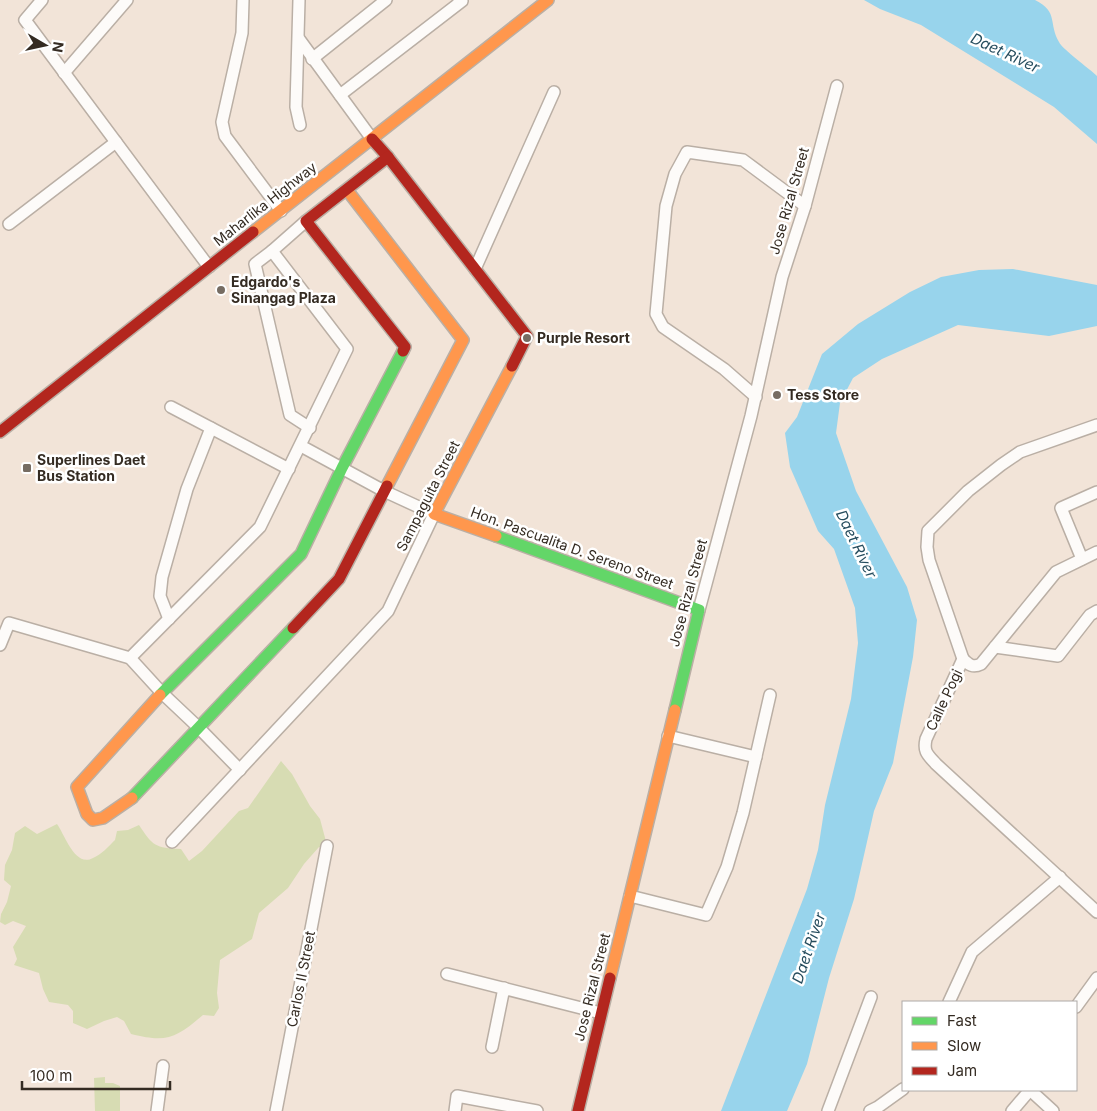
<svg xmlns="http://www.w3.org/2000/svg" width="1097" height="1111" viewBox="0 0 1097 1111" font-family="Inter,sans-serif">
  <rect width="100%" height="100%" fill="#f2e4d8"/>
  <g fill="#d7dcb3">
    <path d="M 281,761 L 292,774 L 310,806 L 320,819 L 328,849 L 319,847 L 304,864 L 288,888 L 259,913 L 252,939 L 220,960 L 217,993 L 219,1008 L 214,1016 L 203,1015 C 176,1038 167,1043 131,1034 L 124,1021 L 117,1017 L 104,1021 L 87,1029 L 73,1023 L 73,1011 L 68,1005 L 49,1002 L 43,989 L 39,973 L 14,965 L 17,959 L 13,947 L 26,926 L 13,921 L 5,925 L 0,922 L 1,914 L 7,902 L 11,886 L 4,880 L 5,865 L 12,850 L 15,833 L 25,826 L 37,834 L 57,824 C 65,835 75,868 93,858 C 101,855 109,846 115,840 L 117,831 L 128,830 L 139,825 C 153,846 155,848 181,849 L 189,861 L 202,851 L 239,811 L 248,808 Z"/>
    <path d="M 105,1077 L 105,1083 L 113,1083 L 120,1086 L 120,1111 L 95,1111 L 94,1078 Z"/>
  </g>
  <g fill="#98d4ec">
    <path d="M 864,0 L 1035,0 C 1059,12 1048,23 1059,42 C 1062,49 1090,69 1097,76 L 1097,144 L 1054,107 L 921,25 L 880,9 Z"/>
    <path d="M 1013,269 L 1097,285 L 1097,326 L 1049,336 L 958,325 L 882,359 L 853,378 L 840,403 L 836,433 L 856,491 L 907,587 L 917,620 L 913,657 L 893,763 L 874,811 L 854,899 L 829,978 L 807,1064 L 787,1111 L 721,1111 L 807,889 L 818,850 L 825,805 L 851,699 L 858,643 L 855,608 L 834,549 L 818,531 L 790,467 L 785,433 L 797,417 L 822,354 L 858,324 L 910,292 L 941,277 L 979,270 Z"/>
  </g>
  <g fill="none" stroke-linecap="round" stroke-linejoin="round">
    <g stroke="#baafa5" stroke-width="14">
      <g id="street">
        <path d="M 42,0 L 25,20 L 209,267"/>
        <path d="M 243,0 L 242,33 L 222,122 L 225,136 L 281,211"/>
        <path d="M 299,0 L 296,107 L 300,125"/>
        <path d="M 299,39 L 372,139"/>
        <path d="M 312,59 L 386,0"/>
        <path d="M 64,73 L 127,0"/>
        <path d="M 340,95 L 462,1 L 459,0"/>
        <path d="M 9,224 L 116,142"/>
        <path d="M 272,251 L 255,264 L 290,415 L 310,428"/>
        <path d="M 475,269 L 554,92"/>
        <path d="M 756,397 L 724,369 L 663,327 L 656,314 L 666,206 L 675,174 L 687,152 L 743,160 L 805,206"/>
        <path d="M 171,407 L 289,469"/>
        <path d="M 1097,552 L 1056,572 L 981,664 C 973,668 969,665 963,659 L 926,739 C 923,752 928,755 936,764 L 1097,912"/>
        <path d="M 1082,559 L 1061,508 L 1097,492"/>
        <path d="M 699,610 L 751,416 L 782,277 L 805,206 L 837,86"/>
        <path d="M 169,619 L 160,596 L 162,577 L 187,489 L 211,428"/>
        <path d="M 0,645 L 9,623 L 130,658 L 162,693 L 198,727 L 240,770"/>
        <path d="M 995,647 L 1058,656 L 1090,615 L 1097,611"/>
        <path d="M 130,658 L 260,527 L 347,349 L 272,251 L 306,221"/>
        <path d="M 963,659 L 929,560 L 927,547 L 928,531 L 968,491 L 1001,465 L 1020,452 L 1097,425"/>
        <path d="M 668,736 L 756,757"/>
        <path d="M 172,842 L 388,611 L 434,514 L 384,491 L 301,446"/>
        <path d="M 630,896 L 706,915 L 727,867 L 743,813 L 770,695"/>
        <path d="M 447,974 L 601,1013"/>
        <path d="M 949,1002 L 972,952 L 1060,877"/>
        <path d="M 1076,1007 L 1097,978"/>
        <path d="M 492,1047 L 504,988"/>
        <path d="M 1030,1090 L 1053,1111"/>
        <path d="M 157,1111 L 163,1066"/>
        <path d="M 276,1111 L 327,846"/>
        <path d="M 455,1111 L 457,1096 L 537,1111"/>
        <path d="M 828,1111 L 871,997"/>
        <path d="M 870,1111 L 878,1107 L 903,1089"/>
        <path d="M 1012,1111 L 1030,1090"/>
      </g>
    </g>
    <g stroke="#baafa5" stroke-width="14">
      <g id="fast">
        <path d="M 496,536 L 699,610 L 675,710"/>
        <path d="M 160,695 L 301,554 L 342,468 L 403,351"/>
        <path d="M 132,798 L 293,628"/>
      </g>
    </g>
    <g stroke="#baafa5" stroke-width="14">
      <g id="slow">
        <path d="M 347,190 L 463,340 L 387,486"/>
        <path d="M 253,232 L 548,0"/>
        <path d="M 496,536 L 434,514 L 512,366"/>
        <path d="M 132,798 L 103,818 L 93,820 L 87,814 L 77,787 L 160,695"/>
        <path d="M 610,978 L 675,710"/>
      </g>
    </g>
    <g stroke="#baafa5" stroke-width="14">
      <g id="jam">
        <path d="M 372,139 L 388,157 L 527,336 L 512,366"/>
        <path d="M 388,157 L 306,221 L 405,347 L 403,351"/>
        <path d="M 0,432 L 253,232"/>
        <path d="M 293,628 L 339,579 L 387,486"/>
        <path d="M 578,1111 L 610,978"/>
      </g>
    </g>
    <use href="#street" stroke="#fdfbf9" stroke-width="11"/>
    <use href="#fast" stroke="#63d668" stroke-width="11"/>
    <use href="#slow" stroke="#ff974d" stroke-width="11"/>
    <use href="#jam" stroke="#b3261e" stroke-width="11"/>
  </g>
  <g fill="#766c62" stroke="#fff" stroke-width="2">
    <circle cx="221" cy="290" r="5"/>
    <circle cx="527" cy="338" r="5"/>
    <circle cx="777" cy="395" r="5"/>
    <rect x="22" y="463" width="10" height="10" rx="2.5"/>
  </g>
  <g text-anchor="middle" stroke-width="5" stroke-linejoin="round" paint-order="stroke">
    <g font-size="14" fill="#342b22" stroke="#fff">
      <text transform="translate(789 201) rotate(-74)" y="5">Jose Rizal Street</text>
      <text transform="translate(265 204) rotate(-38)" y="5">Maharlika Highway</text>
      <text transform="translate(428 496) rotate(-63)" y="5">Sampaguita Street</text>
      <text transform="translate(572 548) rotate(20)" y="5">Hon. Pascualita D. Sereno Street</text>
      <text transform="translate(688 593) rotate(-75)" y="5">Jose Rizal Street</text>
      <text transform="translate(944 700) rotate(-65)" y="5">Calle Pogi</text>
      <text transform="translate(301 979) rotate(-79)" y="5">Carlos II Street</text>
      <text transform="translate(592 987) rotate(-76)" y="5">Jose Rizal Street</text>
    </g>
    <g font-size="14" font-weight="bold" fill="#342b22" stroke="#fff" text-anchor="start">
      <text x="231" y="287">Edgardo's<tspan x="231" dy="16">Sinangag Plaza</tspan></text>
      <text x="537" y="343">Purple Resort</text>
      <text x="787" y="400">Tess Store</text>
      <text x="37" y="465">Superlines Daet<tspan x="37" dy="16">Bus Station</tspan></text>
    </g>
    <g font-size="15" font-style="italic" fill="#264d5e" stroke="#fff">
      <text transform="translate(1005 53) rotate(25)" y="5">Daet River</text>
      <text transform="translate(856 544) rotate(64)" y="5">Daet River</text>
      <text transform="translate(809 948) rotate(-71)" y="5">Daet River</text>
    </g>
  </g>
  <rect x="902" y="1001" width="175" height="90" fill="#ffffff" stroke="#aeaaa7"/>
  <rect x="912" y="1017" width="25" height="8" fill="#63d668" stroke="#aeaaa7"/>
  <text x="947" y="1026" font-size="15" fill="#342b22">Fast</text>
  <rect x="912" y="1042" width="25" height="8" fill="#ff974d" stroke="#aeaaa7"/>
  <text x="947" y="1051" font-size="15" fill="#342b22">Slow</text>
  <rect x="912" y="1067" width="25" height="8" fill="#b3261e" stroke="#aeaaa7"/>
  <text x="947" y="1076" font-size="15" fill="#342b22">Jam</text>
  <g transform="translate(45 45) rotate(99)" stroke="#ffffff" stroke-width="4" paint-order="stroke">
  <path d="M0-4L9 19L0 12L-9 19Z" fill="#342b22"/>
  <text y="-8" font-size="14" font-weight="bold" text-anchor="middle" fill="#342b22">N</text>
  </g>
  <path d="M22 1081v8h148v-8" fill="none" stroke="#342b22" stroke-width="2.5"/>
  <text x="30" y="1081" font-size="15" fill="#342b22" stroke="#ffffff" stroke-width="4" paint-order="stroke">100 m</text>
</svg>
